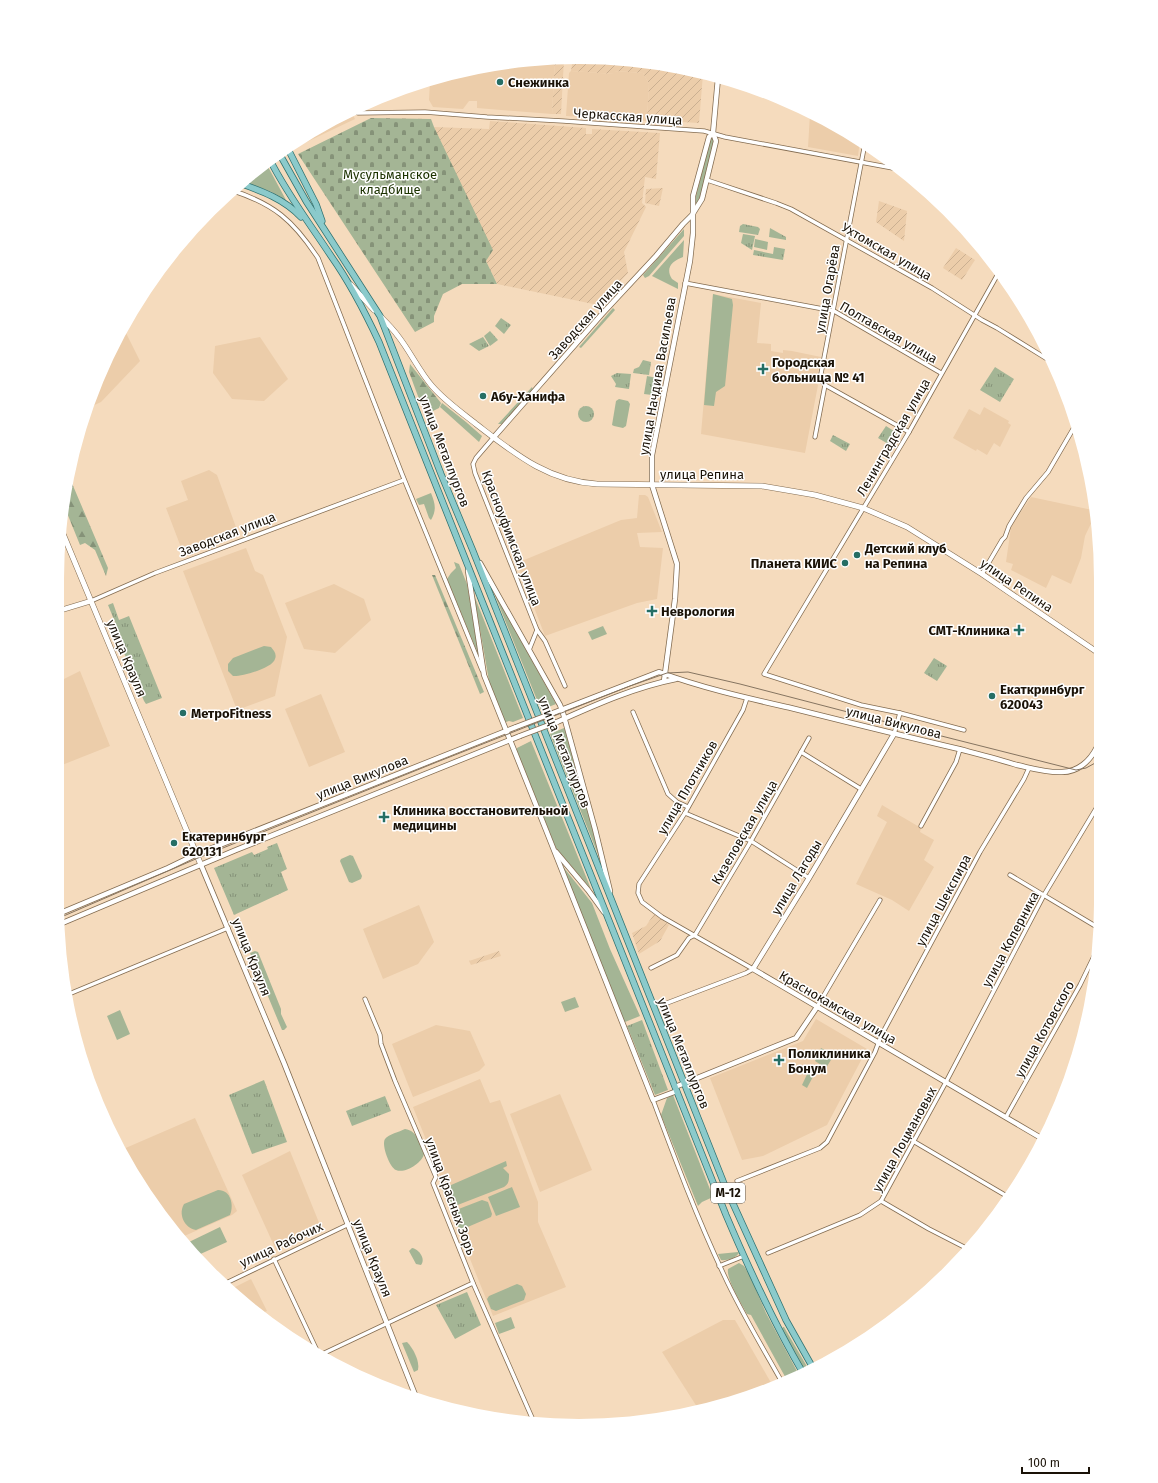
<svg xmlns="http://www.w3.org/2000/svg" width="1158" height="1483" viewBox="0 0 1158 1483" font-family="'Fira Sans',sans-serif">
  <defs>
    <pattern id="industrial-furrows" width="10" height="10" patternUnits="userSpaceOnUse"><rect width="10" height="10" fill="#eccdaa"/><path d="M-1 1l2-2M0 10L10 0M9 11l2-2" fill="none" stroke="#caaf91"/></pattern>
    <pattern id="forest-firs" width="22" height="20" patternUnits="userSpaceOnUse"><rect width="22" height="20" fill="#a4b595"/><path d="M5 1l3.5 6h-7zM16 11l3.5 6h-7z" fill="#859278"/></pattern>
    <pattern id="cemetery-stones" width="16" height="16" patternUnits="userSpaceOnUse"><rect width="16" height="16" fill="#a4b595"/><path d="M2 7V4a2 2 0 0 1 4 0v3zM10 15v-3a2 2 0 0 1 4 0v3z" fill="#859278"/></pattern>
    <pattern id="park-tufts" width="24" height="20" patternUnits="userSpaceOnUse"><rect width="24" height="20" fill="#a4b595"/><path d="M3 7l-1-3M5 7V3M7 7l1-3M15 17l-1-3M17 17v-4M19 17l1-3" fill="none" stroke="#859278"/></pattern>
  </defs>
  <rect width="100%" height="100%" fill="#f5dbbd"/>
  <g fill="#eccdaa">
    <path d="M 555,59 L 552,114 L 477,108 L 477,101 L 469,101 L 463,109 L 433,107 L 429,100 L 430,81 L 477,67 Z"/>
    <path d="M 571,71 L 614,74 L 614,71 L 643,73 L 649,84 L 647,120 L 646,121 L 566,116 L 569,73 Z"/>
    <path d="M 351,112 L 355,119 L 294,148 L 292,144 Z"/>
    <path d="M 810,114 L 860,140 L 858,156 L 808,147 Z"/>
    <path d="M 713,294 L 761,303 L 757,343 L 771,344 L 771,351 L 783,353 L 783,350 L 792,351 L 821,357 L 816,383 L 818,385 L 805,453 L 701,434 Z"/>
    <path d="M 125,331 L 140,361 L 101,402 L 86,409 L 111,348 L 120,333 Z"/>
    <path d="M 260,337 L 288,379 L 264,401 L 232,399 L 213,373 L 215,346 Z"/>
    <path d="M 984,407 L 1009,421 L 1008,423 L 1011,425 L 1000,447 L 994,443 L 987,455 L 977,449 L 976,451 L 953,438 L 969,409 L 980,415 Z"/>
    <path d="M 209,470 L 217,475 L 237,530 L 182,550 L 166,508 L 188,500 L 181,481 Z"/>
    <path d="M 639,495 L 645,495 L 648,497 L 662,532 L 637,533 L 640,547 L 663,548 L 657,599 L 637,603 L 545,636 L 517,563 L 621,520 L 637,518 Z"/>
    <path d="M 1031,497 L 1097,511 L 1085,536 L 1081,558 L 1071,584 L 1052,575 L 1046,588 L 1011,570 L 1013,564 L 1006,562 L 1011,527 Z"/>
    <path d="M 246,548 L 255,571 L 263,575 L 287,637 L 275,696 L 237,710 L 183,571 Z"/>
    <path d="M 334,584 L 364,599 L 371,620 L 335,653 L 304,649 L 285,603 Z"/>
    <path d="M 80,671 L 110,746 L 62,765 L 57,753 L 58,682 Z"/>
    <path d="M 321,694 L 345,752 L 309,767 L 285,709 Z"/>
    <path d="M 882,805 L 921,828 L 920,832 L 934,840 L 924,860 L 934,867 L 909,911 L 892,900 L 856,884 L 887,822 L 877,816 Z"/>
    <path d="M 419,905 L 434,942 L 418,964 L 383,979 L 363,929 Z"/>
    <path d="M 816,1019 L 867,1049 L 827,1125 L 763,1156 L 742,1160 L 710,1078 L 803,1041 Z"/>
    <path d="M 436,1025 L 470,1031 L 485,1065 L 479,1071 L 413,1097 L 392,1044 Z"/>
    <path d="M 480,1079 L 490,1103 L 500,1100 L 538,1202 L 538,1222 L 566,1287 L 493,1316 L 439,1182 L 440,1175 L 413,1107 Z"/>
    <path d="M 560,1094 L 592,1170 L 540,1192 L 510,1114 Z"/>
    <path d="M 195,1118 L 237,1211 L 232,1215 L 182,1237 L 127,1165 L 121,1150 Z"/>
    <path d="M 290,1151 L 322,1230 L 276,1250 L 242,1175 Z"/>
    <path d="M 251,1279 L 267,1311 L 262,1313 L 231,1289 Z"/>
    <path d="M 723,1320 L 735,1320 L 774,1388 L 714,1408 L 699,1410 L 662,1352 Z"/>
  </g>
  <g fill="url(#industrial-furrows)">
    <path d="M 579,57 L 681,67 L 703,74 L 699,123 L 647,120 L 649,84 L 643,73 L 615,71 L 614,74 L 571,71 L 573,58 Z"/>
    <path d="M 555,59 L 564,59 L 561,114 L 552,114 Z"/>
    <path d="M 490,121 L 586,128 L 586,134 L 592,134 L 592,129 L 660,133 L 656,179 L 645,177 L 642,203 L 646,207 L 624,252 L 628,273 L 598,305 L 497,284 L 486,261 L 434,127 L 489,129 Z"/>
    <path d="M 663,188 L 659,206 L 645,203 L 646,189 Z"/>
    <path d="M 879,201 L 907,211 L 904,241 L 876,222 Z"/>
    <path d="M 956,248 L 975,260 L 962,280 L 943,268 Z"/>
    <path d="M 654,914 L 669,925 L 660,941 L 639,954 L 632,933 L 646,926 Z"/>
    <path d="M 499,951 L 501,956 L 471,965 L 469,961 Z"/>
  </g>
  <g fill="#a4b595">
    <path d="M 711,137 L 712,137 L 714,139 C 710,160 707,191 693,208 Z"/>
    <path d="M 266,163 L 286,200 L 272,192 L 242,181 Z"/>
    <path d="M 684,229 L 684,236 L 649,276 L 645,278 L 643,275 Z"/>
    <path d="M 755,239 L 768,242 L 767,250 L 754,247 Z"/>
    <path d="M 684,240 L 683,257 C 672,261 665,268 672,279 L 678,283 L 678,289 L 652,276 Z"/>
    <path d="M 713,294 L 732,299 L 733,305 L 725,386 L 716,392 L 714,406 L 704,405 Z"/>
    <path d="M 613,308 L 615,310 L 581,348 L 579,347 Z"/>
    <path d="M 532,387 L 533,390 L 502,424 L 498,424 Z"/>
    <path d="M 619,399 L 628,401 L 630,404 L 626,426 L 623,428 L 614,426 L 612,425 L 616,401 Z"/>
    <path d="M 442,403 L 466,422 L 482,436 L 479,442 L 440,407 Z"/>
    <path d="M 431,493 C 435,503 437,510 431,520 L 429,518 L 424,504 L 419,505 L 416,499 Z"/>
    <path d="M 454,562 L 459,564 L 467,584 L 479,656 L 447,579 L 451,573 L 456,568 Z"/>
    <path d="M 492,588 L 556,704 L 541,710 Z"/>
    <path d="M 474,595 L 523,718 L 513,722 L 509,721 L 506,722 L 504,720 L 489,681 Z"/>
    <path d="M 603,626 L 607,634 L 592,640 L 588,632 Z"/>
    <path d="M 264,646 L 271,647 C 274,651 277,654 275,659 C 273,668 241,677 233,676 L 228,671 L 228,664 L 233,658 Z"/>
    <path d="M 564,728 L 565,730 L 603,867 L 550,734 Z"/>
    <path d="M 531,741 L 591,889 L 556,848 L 517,751 L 517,748 Z"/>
    <path d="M 350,855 L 353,856 L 362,876 L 361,879 L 352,883 L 349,882 L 340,861 L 341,859 Z"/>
    <path d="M 561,864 L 592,903 L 610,949 L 640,1016 L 625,1022 L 621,1014 Z"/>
    <path d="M 255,951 L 258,952 L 281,1009 L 281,1014 L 287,1027 L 284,1030 L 282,1030 L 250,953 Z"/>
    <path d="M 575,997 L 579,1007 L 565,1012 L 561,1002 Z"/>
    <path d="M 120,1010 L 130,1034 L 117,1040 L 107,1016 Z"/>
    <path d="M 821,1048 L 834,1055 L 826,1068 L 815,1061 Z"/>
    <path d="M 810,1068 L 816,1071 L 807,1088 L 802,1085 Z"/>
    <path d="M 673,1095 L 713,1197 L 702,1202 L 698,1206 L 661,1115 L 667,1098 Z"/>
    <path d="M 405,1129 C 418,1131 419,1143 424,1154 C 422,1163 405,1174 396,1170 C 390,1168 381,1145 385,1139 C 389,1134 399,1132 405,1129 Z"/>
    <path d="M 506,1161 L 507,1166 L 503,1168 L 509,1174 C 509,1180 509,1184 504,1187 L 455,1206 L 448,1200 L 447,1192 L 444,1193 L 442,1189 Z"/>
    <path d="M 512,1187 L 520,1207 L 496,1216 L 488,1197 Z"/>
    <path d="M 218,1190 C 231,1190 234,1205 230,1215 L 196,1230 C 184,1228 178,1214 184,1204 Z"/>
    <path d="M 482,1200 L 488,1202 L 492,1214 L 491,1217 L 463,1229 C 456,1228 453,1219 453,1212 L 456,1210 Z"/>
    <path d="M 220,1227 L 227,1242 L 196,1256 L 189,1242 Z"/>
    <path d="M 738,1252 L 739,1253 C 736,1258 726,1261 721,1260 L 718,1254 Z"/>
    <path d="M 739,1263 L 744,1266 L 750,1276 L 766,1313 L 799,1375 L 788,1382 L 751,1315 L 747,1314 C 742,1304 726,1279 728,1269 Z"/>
    <path d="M 517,1284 L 522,1286 L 526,1294 L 524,1300 L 496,1311 L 491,1309 L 487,1299 L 489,1296 Z"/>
    <path d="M 511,1317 L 515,1328 L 499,1334 L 495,1323 Z"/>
    <path d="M 783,1327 L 784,1327 L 809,1370 L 805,1372 L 782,1329 Z"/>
    <path d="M 407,1342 C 413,1348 420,1361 418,1370 L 414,1372 L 402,1343 Z"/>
  </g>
  <g fill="url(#forest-firs)">
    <path d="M 410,364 L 441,403 L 439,408 L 425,415 L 409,372 Z"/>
    <path d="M 71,481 L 108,568 L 106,576 L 95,550 L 85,543 L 80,545 L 65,508 Z"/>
    <path d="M 432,575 L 435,575 L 484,692 L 480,694 Z"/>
  </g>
  <path fill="url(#cemetery-stones)" d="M 371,118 L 431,119 L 434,127 L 493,250 L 486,261 L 497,284 L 462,284 L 443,294 L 434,316 L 434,322 L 415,332 L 298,154 Z"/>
  <g fill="url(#park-tufts)">
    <path d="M 743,224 L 758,227 L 760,229 L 758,235 L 739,232 L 740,226 Z"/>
    <path d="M 770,228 L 786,237 L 786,240 L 769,237 Z"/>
    <path d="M 743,234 L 755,236 L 752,250 L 741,243 Z"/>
    <path d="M 774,247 L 785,249 L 783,260 L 753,255 L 754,250 L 773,254 Z"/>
    <path d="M 501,318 L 511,325 L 504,334 L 495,326 Z"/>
    <path d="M 490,331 L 498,340 L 490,346 L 484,336 Z"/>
    <path d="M 483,337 L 489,346 L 479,351 L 469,344 Z"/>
    <path d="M 643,360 L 651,362 L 649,375 L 633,373 L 634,369 L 639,367 Z"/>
    <path d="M 995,367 L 1014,379 L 1000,402 L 980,390 Z"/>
    <path d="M 617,373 L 631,374 L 629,389 L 615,387 L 616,384 L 611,376 Z"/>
    <path d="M 647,376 L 657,378 L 654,394 L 652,395 L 644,394 Z"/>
    <circle cx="586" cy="414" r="8"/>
    <path d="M 886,426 L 897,433 L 890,445 L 878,438 Z"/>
    <path d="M 833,435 L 850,444 L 846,451 L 830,441 Z"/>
    <path d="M 113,603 L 119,620 L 129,616 L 162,698 L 146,704 L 144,701 L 122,648 L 122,639 L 108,605 Z"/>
    <path d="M 934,658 L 947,666 L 937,681 L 924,673 Z"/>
    <path d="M 277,843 L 287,869 L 281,872 L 288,890 L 234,915 L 214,868 L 252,852 L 254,855 L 268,849 L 267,847 Z"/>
    <path d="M 642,1020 L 668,1090 L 655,1095 L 627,1026 Z"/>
    <path d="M 264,1080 L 287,1142 L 252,1154 L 229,1095 Z"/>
    <path d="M 385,1096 L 391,1111 L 352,1126 L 346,1111 Z"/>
    <path d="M 412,1248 C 419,1249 426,1259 421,1265 L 416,1264 L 409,1251 Z"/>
    <path d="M 467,1292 L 481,1325 L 455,1339 L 436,1305 Z"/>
  </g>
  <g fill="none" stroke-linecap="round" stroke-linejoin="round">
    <g stroke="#836c51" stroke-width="5">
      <g id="minor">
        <path d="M 355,110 L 358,113 L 425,112 L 487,117 L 563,121 L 704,131 L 725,137 L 898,169"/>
        <path d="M 865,143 L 820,379 L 825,385 L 909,432"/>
        <path d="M 707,180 L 776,203 L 791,209 L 932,288 L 982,320 L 997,328 L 1047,359"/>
        <path d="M 231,190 C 274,204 293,220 318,258 L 402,474 L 482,670"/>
        <path d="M 685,283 L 834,311 L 941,373"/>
        <path d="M 494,437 L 476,458 L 473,464 L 475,473 L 537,630 L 529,650"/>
        <path d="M 815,437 L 825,385"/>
        <path d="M 982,574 L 1002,540 L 1005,537 L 1009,526 L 1026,498 L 1048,472 L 1076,424"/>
        <path d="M 91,601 L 155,573 L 404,480"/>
        <path d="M 537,630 L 545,641 L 565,686"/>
        <path d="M 633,712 L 668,794 L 677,802 L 688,807"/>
        <path d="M 964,730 L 900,713 L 861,705 L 764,674 L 909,432 L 999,272"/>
        <path d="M 894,734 L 900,713"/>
        <path d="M 801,752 L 861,789"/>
        <path d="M 685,813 L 751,841 L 809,878"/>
        <path d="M 921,826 L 956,762 L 960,749"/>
        <path d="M 1010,875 L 1097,927"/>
        <path d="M 651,968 L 677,955 L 689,938 L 695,935 L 751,841 L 809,738"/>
        <path d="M 69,994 L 228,928"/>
        <path d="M 365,999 L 380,1035 L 381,1044 L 395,1081 L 436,1177 L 433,1183 L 473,1283 L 533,1420"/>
        <path d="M 667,1003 L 746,973 L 753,969 L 662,917 L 642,902 L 638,893 L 639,884 L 685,813 L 743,710 L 747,698"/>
        <path d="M 817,1007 L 880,900"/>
        <path d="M 653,1100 C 675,1159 697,1218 724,1275 C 741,1312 763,1348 783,1384"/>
        <path d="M 1006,1117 L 1080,985 L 1097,950"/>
        <path d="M 913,1141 L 1010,1198"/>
        <path d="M 737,1181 L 820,1148 L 827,1142 L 875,1052 L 881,1036 L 980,852 L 1024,779 L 1029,768"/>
        <path d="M 881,1201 L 929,1229 L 968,1249"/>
        <path d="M 768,1253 L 860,1215 L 881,1201 L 946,1082 L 1044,895 L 1097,807"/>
        <path d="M 274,1259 L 320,1357"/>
        <path d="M 719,1266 L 744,1256"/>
        <path d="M 224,1284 L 347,1225"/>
        <path d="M 318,1356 L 411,1312 L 473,1283"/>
      </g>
    </g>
    <g stroke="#836c51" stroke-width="6">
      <g id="tertiary">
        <path d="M 494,437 L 602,314 L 656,256 L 683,224 L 692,215 L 702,199 L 716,141 L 713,133 L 718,78"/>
        <path d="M 480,563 L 560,705 L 563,713 L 595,829 L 610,891"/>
        <path d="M 468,571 L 484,675 L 546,830 L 653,1100 L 677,1091"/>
        <path d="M 58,611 L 91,601"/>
        <path d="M 664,681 L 675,599 L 677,564 L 652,485 L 652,455 L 690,261 L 693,233 L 693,196 L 709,137 L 713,133"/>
        <path d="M 553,713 L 659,672 C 702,688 747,698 791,708 C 847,722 903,736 959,749 C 978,754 998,759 1017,765 C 1031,768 1047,773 1062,772 C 1078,772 1090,761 1097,747"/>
        <path d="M 557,722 C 595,705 635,687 676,679"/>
        <path d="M 894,734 L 809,878 L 753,969 L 1041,1138"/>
        <path d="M 556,852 L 588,890 L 604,912"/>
        <path d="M 201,865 L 284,1063 L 416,1397"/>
        <path d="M 58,914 L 168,868 L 197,854 L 516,727"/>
        <path d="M 60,924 L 236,850 L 520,736"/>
        <path d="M 675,1087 L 796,1038 L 817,1007"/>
      </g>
    </g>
    <g stroke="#836c51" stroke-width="6">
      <g id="secondary">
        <path d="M 351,285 L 374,310"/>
        <path d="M 381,317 C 387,323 393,329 398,336 C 410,351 419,371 432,386 C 445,401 461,412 476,424 C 514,453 547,481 597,484 L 762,486 L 815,495 L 863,508 L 907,527 L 982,574 L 1097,652"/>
        <path d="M 61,529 L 201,865"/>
      </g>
    </g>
    <g stroke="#317270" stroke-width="7">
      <g id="primary">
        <path d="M 287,147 L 316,204 L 322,221"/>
        <path d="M 279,153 L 306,201 L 380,316 L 441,474 L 473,551 L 725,1186 L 786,1320 L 813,1368"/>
        <path d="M 270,160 C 287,194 310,224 331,256 C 350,283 365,312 379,342 L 726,1215 C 749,1269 773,1322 803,1373"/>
        <path d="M 239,183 C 262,191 284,199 301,217"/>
      </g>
    </g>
    <use href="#minor" stroke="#fff" stroke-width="3.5"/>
    <use href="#tertiary" stroke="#fff" stroke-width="4.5"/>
    <use href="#secondary" stroke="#fff" stroke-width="5"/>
    <use href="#primary" stroke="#8bcacb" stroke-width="5.5"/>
    <path stroke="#857460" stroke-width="1" d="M 59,918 L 198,858 L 437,762 L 630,686 L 667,673 L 688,672 L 740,684 L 890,723 L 1076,770 L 1086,768 L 1097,762"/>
    <g stroke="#836c51" stroke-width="6" stroke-linecap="butt">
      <g id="tertiary-bridge">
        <path d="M 516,727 L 553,713"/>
        <path d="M 520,736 L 557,722"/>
      </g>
    </g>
    <use href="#tertiary-bridge" stroke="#fff" stroke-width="4.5"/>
  </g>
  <g fill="#256e65" stroke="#fff" stroke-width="1.5">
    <circle cx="500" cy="82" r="4"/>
    <path d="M761 363h4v4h4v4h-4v4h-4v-4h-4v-4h4z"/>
    <circle cx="483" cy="396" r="4"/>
    <circle cx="857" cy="555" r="4"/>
    <circle cx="845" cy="563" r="4"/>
    <path d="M650 605h4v4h4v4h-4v4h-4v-4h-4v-4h4z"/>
    <path d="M1017 624h4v4h4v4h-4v4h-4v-4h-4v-4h4z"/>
    <circle cx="992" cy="696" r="4"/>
    <circle cx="183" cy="713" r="4"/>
    <path d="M382 811h4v4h4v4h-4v4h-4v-4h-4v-4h4z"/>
    <circle cx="174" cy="843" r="4"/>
    <path d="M777 1054h4v4h4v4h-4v4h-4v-4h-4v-4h4z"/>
  </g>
  <g text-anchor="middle" stroke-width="3" stroke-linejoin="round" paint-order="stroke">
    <rect fill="#fff" stroke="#5f5951" stroke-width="1" x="711" y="1183" width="34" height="20" rx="3"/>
    <g font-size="12" font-weight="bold" fill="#1a1207">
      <text x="728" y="1197">М-12</text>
    </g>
    <g font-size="13" font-weight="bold" fill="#1a1207" stroke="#fff" text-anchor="start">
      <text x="508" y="87">Снежинка</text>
      <text x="772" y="367">Городская<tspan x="772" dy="15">больница № 41</tspan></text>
      <text x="491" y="401">Абу-Ханифа</text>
      <text x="865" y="553">Детский клуб<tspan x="865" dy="15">на Репина</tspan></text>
      <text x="837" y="568" text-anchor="end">Планета КИИС</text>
      <text x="661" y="616">Неврология</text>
      <text x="1010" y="635" text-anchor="end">СМТ-Клиника</text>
      <text x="1000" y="694">Екаткринбург<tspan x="1000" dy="15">620043</tspan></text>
      <text x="191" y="718">МетроFitness</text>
      <text x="393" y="815">Клиника восстановительной<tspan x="393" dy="15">медицины</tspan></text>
      <text x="182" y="841">Екатеринбург<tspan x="182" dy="15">620131</tspan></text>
      <text x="788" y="1058">Поликлиника<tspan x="788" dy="15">Бонум</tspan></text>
    </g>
    <g font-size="13" fill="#1a1207" stroke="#fff">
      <text transform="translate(628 116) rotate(4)" y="5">Черкасская улица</text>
      <text transform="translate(887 251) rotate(30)" y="5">Ухтомская улица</text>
      <text transform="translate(827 289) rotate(-80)" y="5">улица Огарёва</text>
      <text transform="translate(585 319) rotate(-48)" y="5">Заводская улица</text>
      <text transform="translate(889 332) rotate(30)" y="5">Полтавская улица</text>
      <text transform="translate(657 376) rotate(-80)" y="5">улица Начдива Васильева</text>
      <text transform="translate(893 437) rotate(-60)" y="5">Ленинградская улица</text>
      <text transform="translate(445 451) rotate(69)" y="5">улица Металлургов</text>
      <text x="702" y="479">улица Репина</text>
      <text transform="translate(227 534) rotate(-21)" y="5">Заводская улица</text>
      <text transform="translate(512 538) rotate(69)" y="5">Красноуфимская улица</text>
      <text transform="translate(1017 585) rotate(34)" y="5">улица Репина</text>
      <text transform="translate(127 658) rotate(67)" y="5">улица Крауля</text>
      <text transform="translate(894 722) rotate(14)" y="5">улица Викулова</text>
      <text transform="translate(565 752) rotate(68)" y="5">улица Металлургов</text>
      <text transform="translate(362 777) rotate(-22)" y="5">улица Викулова</text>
      <text transform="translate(687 787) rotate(-60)" y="5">улица Плотников</text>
      <text transform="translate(744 832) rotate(-60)" y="5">Кизеловская улица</text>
      <text transform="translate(796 877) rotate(-59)" y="5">улица Лагоды</text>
      <text transform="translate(943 900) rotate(-62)" y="5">улица Шекспира</text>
      <text transform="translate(1010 939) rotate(-62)" y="5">улица Коперника</text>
      <text transform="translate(252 957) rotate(68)" y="5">улица Крауля</text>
      <text transform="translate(838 1007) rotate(30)" y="5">Краснокамская улица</text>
      <text transform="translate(1044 1029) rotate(-61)" y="5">улица Котовского</text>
      <text transform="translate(684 1053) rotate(68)" y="5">улица Металлургов</text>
      <text transform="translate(904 1139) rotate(-61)" y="5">улица Лоцмановых</text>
      <text transform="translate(451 1196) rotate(70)" y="5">улица Красных Зорь</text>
      <text transform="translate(281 1244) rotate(-25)" y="5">улица Рабочих</text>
      <text transform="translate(373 1258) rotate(68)" y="5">улица Крауля</text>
    </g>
    <g font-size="13" fill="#1c3200" stroke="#fff">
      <text x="390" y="179">Мусульманское<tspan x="390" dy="15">кладбище</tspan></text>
    </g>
  </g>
  <path d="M0 0H1158V1483H0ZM579 64H579A515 515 0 0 1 1094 579V904A515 515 0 0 1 579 1419H579A515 515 0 0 1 64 904V579A515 515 0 0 1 579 64Z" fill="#fff" fill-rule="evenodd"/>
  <path d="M1022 1467v6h67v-6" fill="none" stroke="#1a1207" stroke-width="2"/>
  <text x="1028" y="1467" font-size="12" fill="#1a1207" stroke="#ffffff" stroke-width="3" paint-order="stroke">100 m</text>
</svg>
